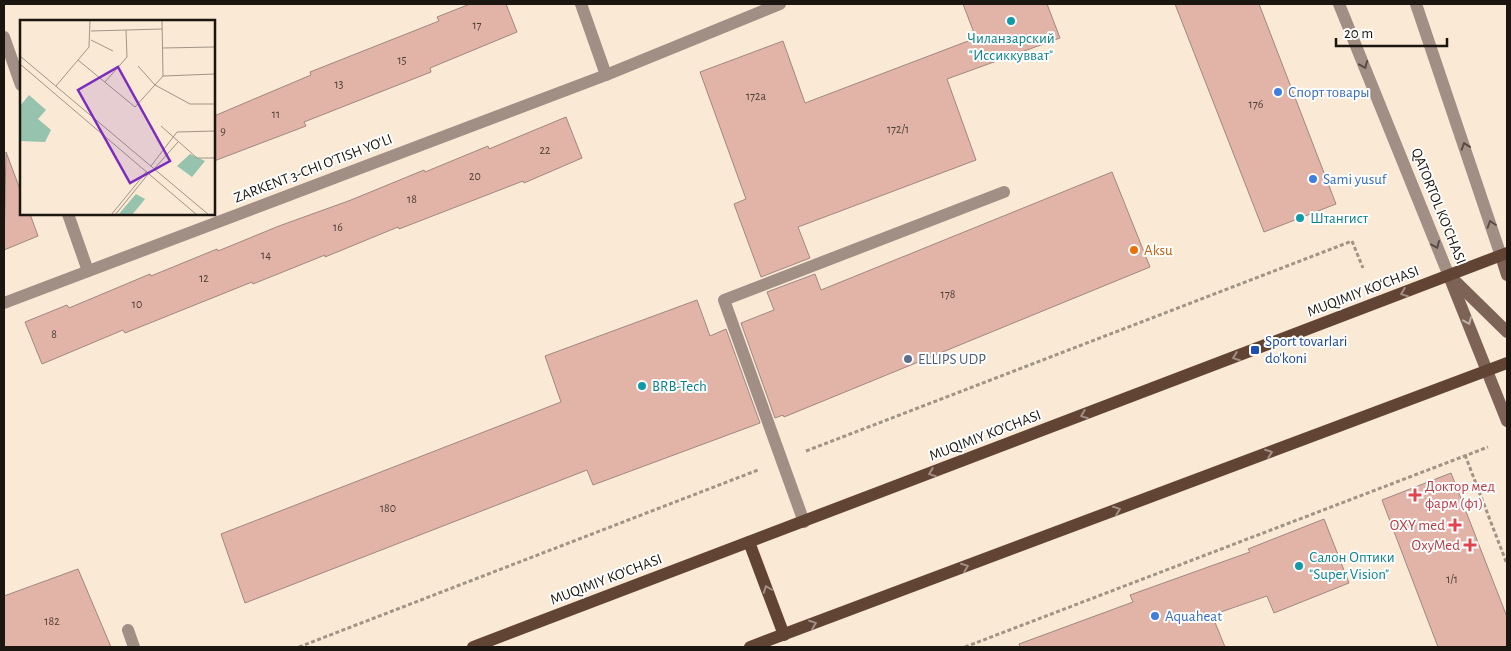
<svg xmlns="http://www.w3.org/2000/svg" width="1511" height="651" viewBox="0 0 1511 651" font-family="'Alegreya Sans',sans-serif">
  <rect width="100%" height="100%" fill="#f9e9d5"/>
  <g fill="#e2b4a8" stroke="#a08781">
    <path d="M 470,4 L 506,4 L 517,32 L 430,68 L 431,72 L 304,122 L 306,126 L 214,161 L 214,116 L 311,75 L 310,72 L 439,21 L 437,17 Z"/>
    <path d="M 963,4 L 1047,4 L 1060,38 L 947,79 L 976,160 L 798,227 L 810,258 L 761,277 L 734,204 L 746,199 L 700,72 L 783,41 L 805,103 L 976,38 Z"/>
    <path d="M 1175,4 L 1259,4 L 1336,204 L 1264,232 Z"/>
    <path d="M 566,117 L 582,158 L 524,183 L 523,181 L 399,229 L 398,227 L 325,257 L 325,255 L 253,284 L 252,282 L 125,333 L 123,330 L 42,364 L 25,322 L 67,305 L 69,308 L 150,274 L 151,276 L 217,249 L 218,251 L 279,226 L 351,200 L 424,170 L 425,172 L 488,146 L 489,149 Z"/>
    <path d="M 6,152 L 21,192 L 21,214 L 30,214 L 38,236 L 4,250 Z"/>
    <path d="M 1112,172 L 1150,267 L 784,417 L 783,415 L 775,418 L 741,323 L 774,310 L 767,292 L 815,274 L 821,290 Z"/>
    <path d="M 697,300 L 710,336 L 726,329 L 760,423 L 593,485 L 587,470 L 245,603 L 221,534 L 561,402 L 545,356 Z"/>
    <path d="M 1451,473 L 1507,617 L 1507,647 L 1438,647 L 1382,500 Z"/>
    <path d="M 1324,519 L 1349,583 L 1274,613 L 1267,596 L 1212,615 L 1225,647 L 1020,647 L 1019,644 L 1133,602 L 1130,595 L 1250,552 L 1248,549 Z"/>
    <path d="M 78,569 L 111,647 L 4,647 L 4,596 Z"/>
  </g>
  <g fill="none" stroke-linecap="round" stroke-linejoin="round">
    <g stroke="#9f9485" stroke-width="3" stroke-dasharray="4 2.5" stroke-linecap="butt">
      <path d="M 806,451 L 1352,241 L 1363,268"/>
      <path d="M 1465,455 L 1507,564"/>
      <path d="M 299,647 L 758,470"/>
      <path d="M 965,647 L 1488,447"/>
    </g>
    <g stroke="#a18f86" stroke-width="12">
      <path d="M 606,75 L 780,4"/>
      <path d="M 804,522 L 724,300 L 1004,192"/>
      <path d="M 128,630 L 134,647"/>
    </g>
    <g stroke="#a18f86" stroke-width="12">
      <path d="M 1339,4 L 1449,276"/>
      <path d="M 1416,4 L 1501,256"/>
      <path d="M 4,37 L 21,85"/>
      <path d="M 68,214 L 88,271"/>
      <path d="M 4,303 L 606,75 L 581,4"/>
    </g>
    <g stroke="#7c6356" stroke-width="12">
      <path d="M 1501,256 L 1507,275"/>
      <path d="M 1449,276 L 1507,421"/>
      <path d="M 1453,279 L 1507,332"/>
    </g>
    <g stroke="#624435" stroke-width="12">
      <path d="M 749,542 L 784,635"/>
      <path d="M 473,647 L 1507,253"/>
      <path d="M 750,647 L 1507,363"/>
    </g>
  </g>
  <defs><path id="oneway-chevron" d="M-2-3.5L2.5 0L-2 3.5" fill="none" stroke-width="1.6" stroke-linecap="round" stroke-linejoin="round" transform="scale(1.25)"/></defs>
  <g stroke="#574c45">
    <use href="#oneway-chevron" transform="translate(1364 65) rotate(68)"/>
    <use href="#oneway-chevron" transform="translate(1465 146) rotate(-109)"/>
    <use href="#oneway-chevron" transform="translate(1491 224) rotate(-108)"/>
    <use href="#oneway-chevron" transform="translate(1436 245) rotate(67)"/>
  </g>
  <g stroke="#a18f86">
    <use href="#oneway-chevron" transform="translate(1404 293) rotate(159)"/>
    <use href="#oneway-chevron" transform="translate(1236 357) rotate(159)"/>
    <use href="#oneway-chevron" transform="translate(1084 415) rotate(159)"/>
    <use href="#oneway-chevron" transform="translate(1269 453) rotate(-21)"/>
    <use href="#oneway-chevron" transform="translate(932 473) rotate(159)"/>
    <use href="#oneway-chevron" transform="translate(1117 510) rotate(-21)"/>
    <use href="#oneway-chevron" transform="translate(965 567) rotate(-21)"/>
    <use href="#oneway-chevron" transform="translate(767 589) rotate(-111)"/>
    <use href="#oneway-chevron" transform="translate(813 624) rotate(-21)"/>
  </g>
  <use stroke="#beb1aa" href="#oneway-chevron" transform="translate(1468 321) rotate(68)"/>
  <g fill="#0f9aa8" stroke="#fff" stroke-width="2">
    <circle cx="1011" cy="21" r="5"/>
    <circle cx="1300" cy="218" r="5"/>
    <circle cx="642" cy="386" r="5"/>
    <circle cx="1299" cy="566" r="5"/>
  </g>
  <g fill="#3f7fe0" stroke="#fff" stroke-width="2">
    <circle cx="1278" cy="92" r="5"/>
    <circle cx="1313" cy="179" r="5"/>
    <circle cx="1155" cy="616" r="5"/>
  </g>
  <circle fill="#e8710a" stroke="#fff" stroke-width="2" cx="1134" cy="250" r="5"/>
  <rect fill="#1a4fb4" stroke="#fff" stroke-width="2" x="1250" y="345" width="10" height="10" rx="2.5"/>
  <circle fill="#5c6f8a" stroke="#fff" stroke-width="2" cx="908" cy="359" r="5"/>
  <g fill="#e0444e" stroke="#fff" stroke-width="2">
    <path d="M1412.5 487.5h5v5h5v5h-5v5h-5v-5h-5v-5h5z"/>
    <path d="M1452.5 517.5h5v5h5v5h-5v5h-5v-5h-5v-5h5z"/>
    <path d="M1467.5 537.5h5v5h5v5h-5v5h-5v-5h-5v-5h5z"/>
  </g>
  <g text-anchor="middle" stroke-width="4" stroke-linejoin="round" paint-order="stroke">
    <g font-size="12" fill="#4d3e35">
      <text x="477" y="29">17</text>
      <text x="402" y="64">15</text>
      <text x="339" y="88">13</text>
      <text x="756" y="100">172a</text>
      <text x="1256" y="108">176</text>
      <text x="276" y="118">11</text>
      <text x="898" y="133">172/1</text>
      <text x="223" y="135">9</text>
      <text x="545" y="154">22</text>
      <text x="475" y="180">20</text>
      <text x="412" y="203">18</text>
      <text x="338" y="231">16</text>
      <text x="266" y="259">14</text>
      <text x="204" y="282">12</text>
      <text x="948" y="298">178</text>
      <text x="137" y="308">10</text>
      <text x="54" y="338">8</text>
      <text x="388" y="512">180</text>
      <text x="1452" y="583">1/1</text>
      <text x="52" y="625">182</text>
    </g>
    <g font-size="15" fill="#0d838f" stroke="#fff" text-anchor="start">
      <text x="1011" y="43" text-anchor="middle">Чиланзарский<tspan x="1011" dy="17">"Иссиккувват"</tspan></text>
      <text x="1310" y="223">Штангист</text>
      <text x="652" y="391">BRB-Tech</text>
      <text x="1309" y="562">Салон Оптики<tspan x="1309" dy="17">"Super Vision"</tspan></text>
    </g>
    <g font-size="15" fill="#366cbe" stroke="#fff" text-anchor="start">
      <text x="1288" y="97">Спорт товары</text>
      <text x="1323" y="184">Sami yusuf</text>
      <text x="1165" y="621">Aquaheat</text>
    </g>
    <g font-size="15" fill="#1b160f" stroke="#fff">
      <text transform="translate(313 168) rotate(-21)" y="5">ZARKENT 3-CHI O'TISH YO'LI</text>
      <text transform="translate(1439 206) rotate(68)" y="5">QATORTOL KO'CHASI</text>
      <text transform="translate(1363 291) rotate(-21)" y="5">MUQIMIY KO'CHASI</text>
      <text transform="translate(985 435) rotate(-21)" y="5">MUQIMIY KO'CHASI</text>
      <text transform="translate(606 579) rotate(-21)" y="5">MUQIMIY KO'CHASI</text>
    </g>
    <g font-size="15" fill="#c56008" stroke="#fff" text-anchor="start">
      <text x="1144" y="255">Aksu</text>
    </g>
    <g font-size="15" fill="#164399" stroke="#fff" text-anchor="start">
      <text x="1265" y="346">Sport tovarlari<tspan x="1265" dy="17">do'koni</tspan></text>
    </g>
    <g font-size="15" fill="#4e5e75" stroke="#fff" text-anchor="start">
      <text x="918" y="364">ELLIPS UDP</text>
    </g>
    <g font-size="15" fill="#be3a42" stroke="#fff" text-anchor="end">
      <text x="1425" y="491" text-anchor="start">Доктор мед<tspan x="1425" dy="17">фарм (ф1)</tspan></text>
      <text x="1445" y="530">OXY med</text>
      <text x="1460" y="550">OxyMed</text>
    </g>
  </g>
  <g transform="translate(20 20)">
    <rect width="195" height="195" fill="#f9e9d5"/>
    <path d="M 9,75 L 26,90 L 18,99 L 31,110 L 25,122 L 0,121 L 0,86 ZM 170,134 L 185,141 L 172,157 L 157,146 ZM 116,174 L 125,179 L 112,195 L 98,195 Z" fill="#96c3ad"/>
    <path fill="none" stroke="#a09586" stroke-width="1" d="M 71,11 L 142,9M 71,20 L 93,31M 142,28 L 195,27M 0,36 L 189,195M 58,40 L 115,87 L 143,56 L 142,0M 0,44 L 177,195M 118,46 L 135,65 L 170,84 L 195,84M 143,56 L 195,54M 85,62 L 107,37 L 106,10M 36,66 L 69,27 L 70,0M 141,106 L 177,138 L 195,138M 131,146 L 157,112 L 195,111M 134,149 L 158,122M 91,195 L 127,151M 95,195 L 129,153"/>
    <path fill="#7b2cbf" fill-opacity="0.15" stroke="#7b2cbf" stroke-width="2.5" d="M 98,47 L 150,141 L 110,163 L 58,70 Z"/>
    <rect width="195" height="195" fill="none" stroke="#1b160f" stroke-width="2.5"/>
  </g>
  <rect width="1511" height="651" fill="none" stroke="#1b160f" stroke-width="10"/>
  <path d="M1336 38v8h111v-8" fill="none" stroke="#1b160f" stroke-width="2.5"/>
  <text x="1344" y="38" font-size="15" fill="#1b160f" stroke="#ffffff" stroke-width="4" paint-order="stroke">20 m</text>
</svg>
